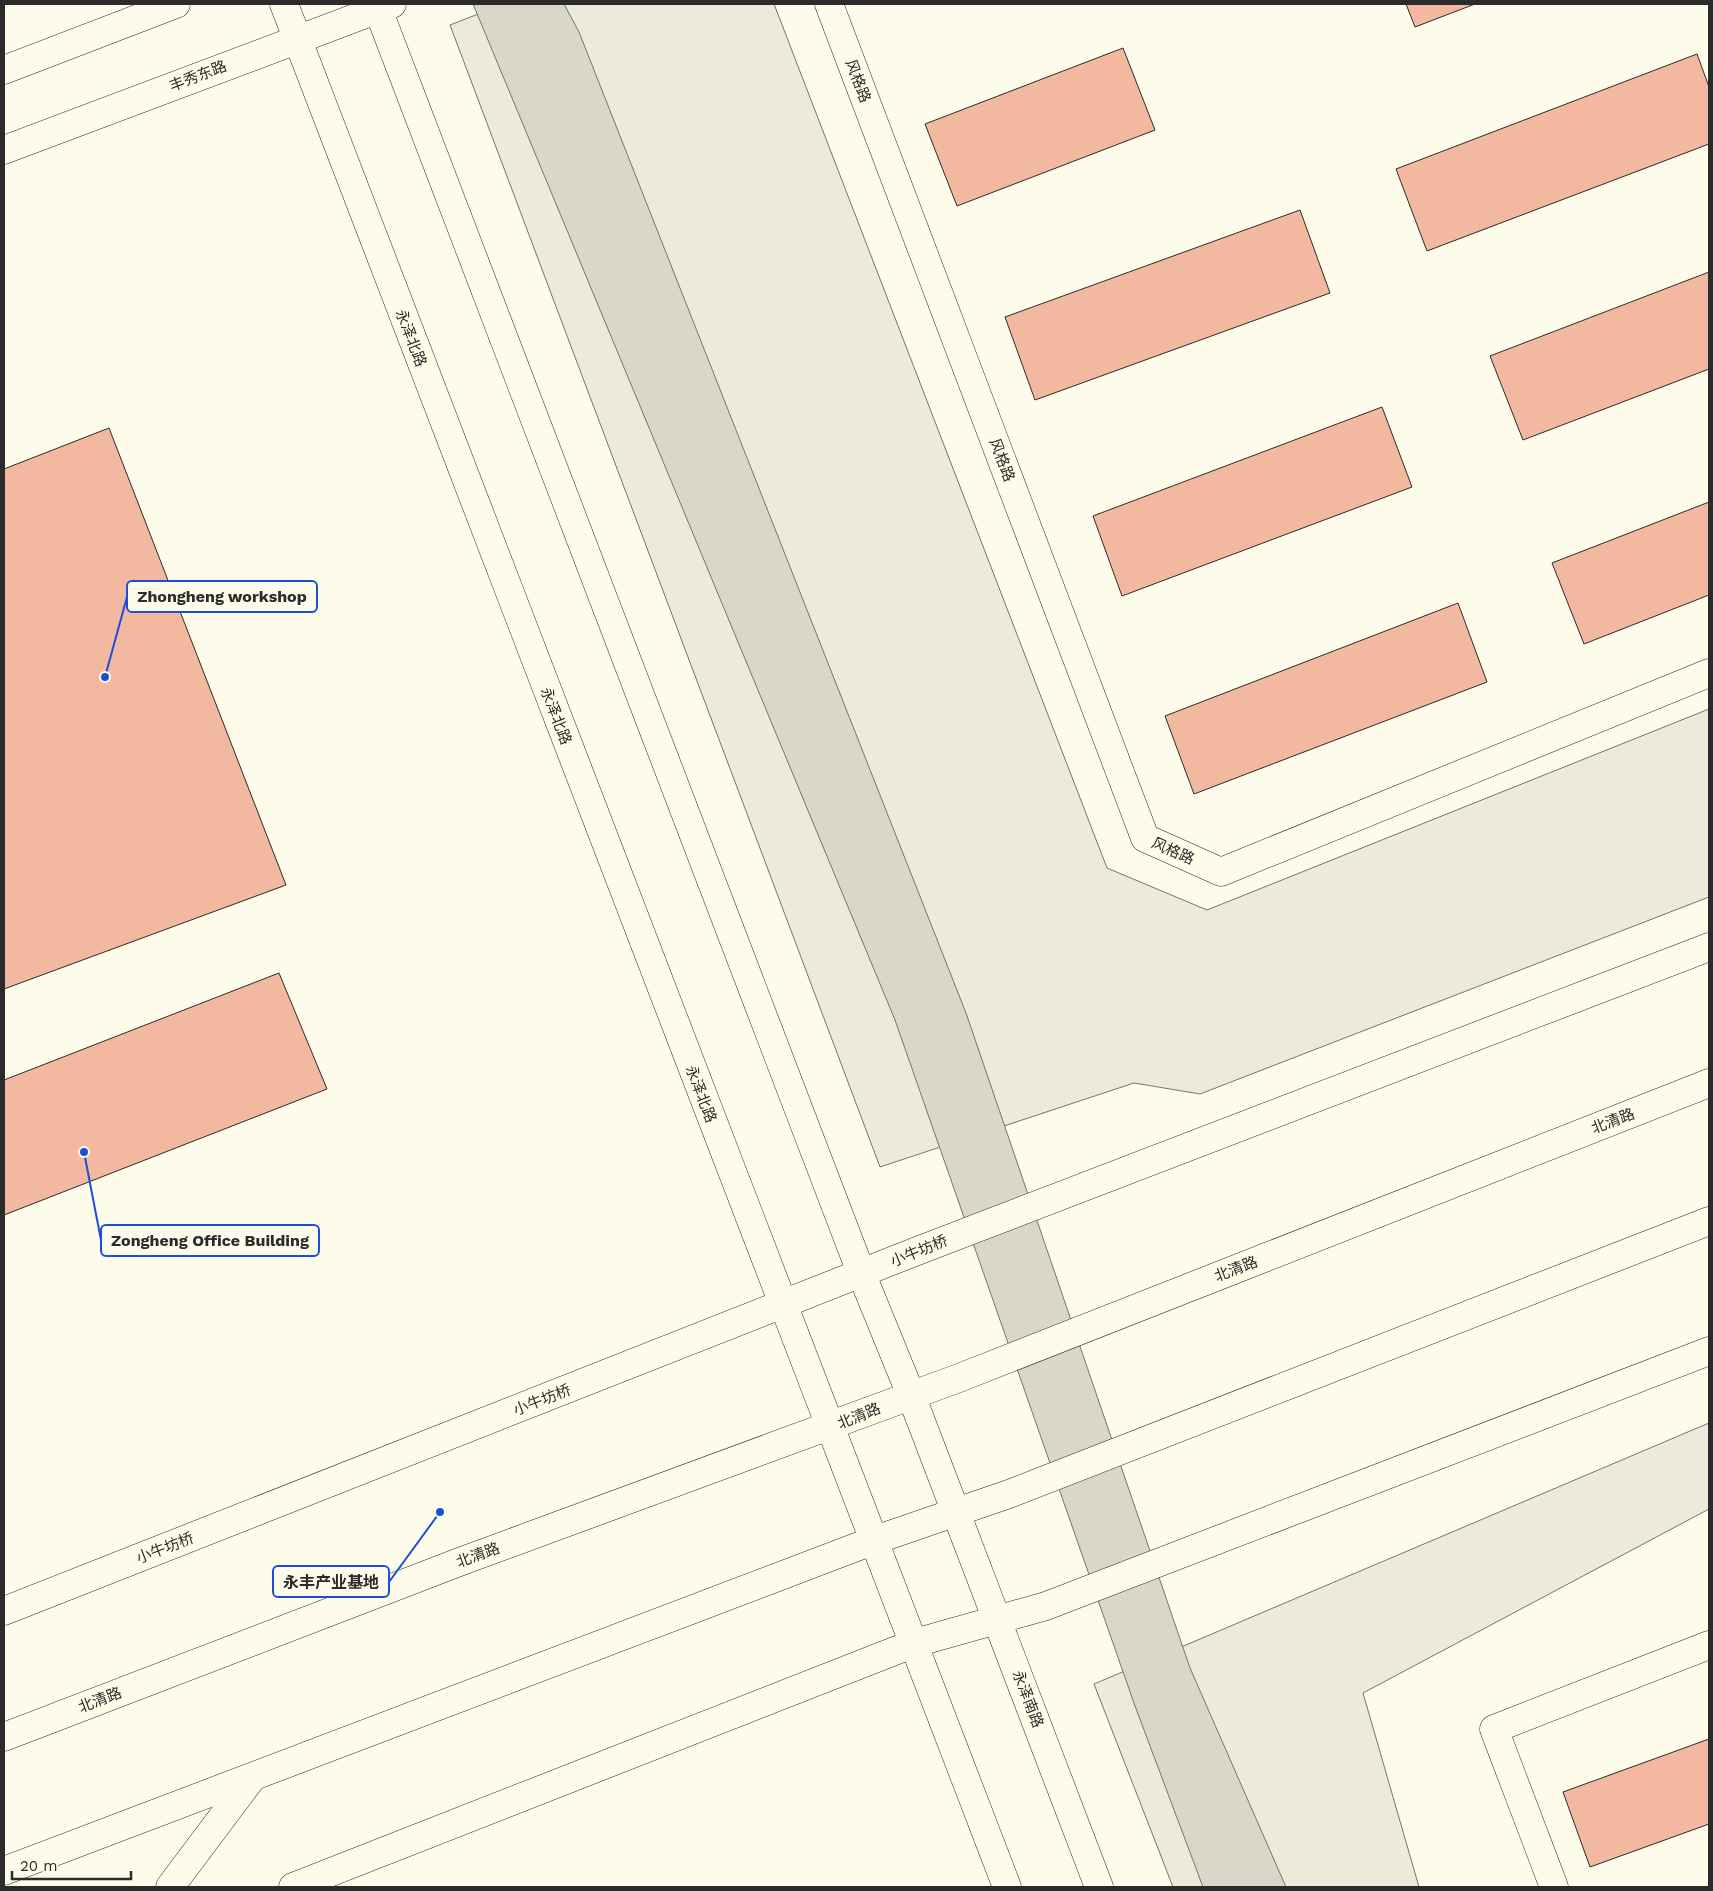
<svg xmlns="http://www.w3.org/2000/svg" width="1713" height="1891" viewBox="0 0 1713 1891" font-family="'Work Sans','Noto Sans SC',sans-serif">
  <rect width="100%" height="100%" fill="#fdfbea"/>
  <g fill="#ecebdb" stroke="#74746e">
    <path d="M 504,4 L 774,4 L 1107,868 L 1207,910 L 1709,709 L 1709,897 L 1200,1094 L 1134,1083 L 880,1167 L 450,25 Z"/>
    <path d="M 1709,1423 L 1709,1509 L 1363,1693 L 1419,1887 L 1173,1887 L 1094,1684 Z"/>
  </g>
  <path fill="#d8d7c9" stroke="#74746e" d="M 473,4 L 564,4 L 579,32 L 966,1013 L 1190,1668 L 1286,1887 L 1203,1887 L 1135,1706 L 895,1020 Z"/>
  <g fill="#f2b8a0" stroke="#2b2b2b">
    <path d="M 1406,4 L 1475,4 L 1415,27 Z"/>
    <path d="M 1123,48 L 1155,130 L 957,206 L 925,124 Z"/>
    <path d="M 1697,54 L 1709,87 L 1709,144 L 1427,251 L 1396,169 Z"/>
    <path d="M 1300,210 L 1330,293 L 1035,400 L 1005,317 Z"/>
    <path d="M 1709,272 L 1709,369 L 1523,440 L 1490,356 Z"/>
    <path d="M 1382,407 L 1412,487 L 1122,596 L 1093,516 Z"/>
    <path d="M 109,428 L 286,885 L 4,989 L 4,469 Z"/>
    <path d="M 1709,502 L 1709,595 L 1584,644 L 1552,563 Z"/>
    <path d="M 1458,603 L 1487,682 L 1194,794 L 1165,716 Z"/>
    <path d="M 279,973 L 327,1089 L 4,1215 L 4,1080 Z"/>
    <path d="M 1709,1739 L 1709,1824 L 1590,1867 L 1563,1792 Z"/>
  </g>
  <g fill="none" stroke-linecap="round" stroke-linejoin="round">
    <g stroke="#2b2b2b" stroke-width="29">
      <g id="street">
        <path d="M 829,4 L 1145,838 L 1221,872 L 1709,673"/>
        <path d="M 1554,1887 L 1494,1729 L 1709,1645"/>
      </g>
    </g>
    <g stroke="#2b2b2b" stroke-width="29">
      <g id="secondary">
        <path d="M 284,4 L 1007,1887"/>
        <path d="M 376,4 L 862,1275 L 911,1395 L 1099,1887"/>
        <path d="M 4,70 L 176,4"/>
        <path d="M 4,150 L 392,4"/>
        <path d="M 4,1611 L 912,1253 L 1709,947"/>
        <path d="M 293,1887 L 915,1643 L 1046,1606 L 1709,1351"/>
      </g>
    </g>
    <g stroke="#2b2b2b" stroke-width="29">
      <g id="primary">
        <path d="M 4,1737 L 462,1561 L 959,1378 L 1709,1083"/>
        <path d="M 4,1871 L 875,1540 L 1009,1494 L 1709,1221"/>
        <path d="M 170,1887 L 251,1779"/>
      </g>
    </g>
    <use href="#street" stroke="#fdfbea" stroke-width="28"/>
    <use href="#secondary" stroke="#fdfbea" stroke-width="28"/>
    <use href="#primary" stroke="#fdfbea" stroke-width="28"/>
  </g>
  <g text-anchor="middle" stroke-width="4" stroke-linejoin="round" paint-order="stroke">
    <g font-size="15" fill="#2b2b2b" stroke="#fdfbea">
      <text transform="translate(198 76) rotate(-21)" y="5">丰秀东路</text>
      <text transform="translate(858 81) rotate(69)" y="5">风格路</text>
      <text transform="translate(411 338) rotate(69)" y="5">永泽北路</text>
      <text transform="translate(1002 460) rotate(69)" y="5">风格路</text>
      <text transform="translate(556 716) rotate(69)" y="5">永泽北路</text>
      <text transform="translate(1173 851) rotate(24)" y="5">风格路</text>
      <text transform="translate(701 1094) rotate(69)" y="5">永泽北路</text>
      <text transform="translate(1613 1121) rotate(-21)" y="5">北清路</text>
      <text transform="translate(919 1251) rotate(-22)" y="5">小牛坊桥</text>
      <text transform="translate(1236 1269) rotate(-21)" y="5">北清路</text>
      <text transform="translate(542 1400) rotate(-21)" y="5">小牛坊桥</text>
      <text transform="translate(859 1416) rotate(-22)" y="5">北清路</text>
      <text transform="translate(165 1548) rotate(-21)" y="5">小牛坊桥</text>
      <text transform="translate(478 1555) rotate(-20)" y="5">北清路</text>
      <text transform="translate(1028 1699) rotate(69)" y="5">永泽南路</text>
      <text transform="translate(100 1700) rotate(-21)" y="5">北清路</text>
    </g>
  </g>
  <path fill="none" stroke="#1d4ed8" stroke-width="2" d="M105 677L127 597M84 1152L101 1240M440 1512L389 1582"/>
  <g fill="#1d4ed8" stroke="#fdfbea" stroke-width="2">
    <circle cx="105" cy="677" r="5"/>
    <circle cx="84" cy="1152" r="5"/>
    <circle cx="440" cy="1512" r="5"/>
  </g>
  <g fill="#fdfbea" stroke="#1d4ed8" stroke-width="2">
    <rect x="127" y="581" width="190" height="31" rx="5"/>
    <rect x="101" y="1225" width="218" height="31" rx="5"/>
    <rect x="273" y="1566" width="116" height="31" rx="5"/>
  </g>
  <g font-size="16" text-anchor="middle" font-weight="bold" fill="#2b2b2b">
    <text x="222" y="602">Zhongheng workshop</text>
    <text x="210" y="1246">Zongheng Office Building</text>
    <text x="331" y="1588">永丰产业基地</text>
  </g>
  <rect width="1713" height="1891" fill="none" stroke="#2b2b2b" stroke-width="10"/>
  <path d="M12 1871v8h119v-8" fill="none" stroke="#2b2b2b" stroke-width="2.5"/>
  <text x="20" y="1871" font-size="15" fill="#2b2b2b" stroke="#fdfbea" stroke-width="4" paint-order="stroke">20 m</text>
</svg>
